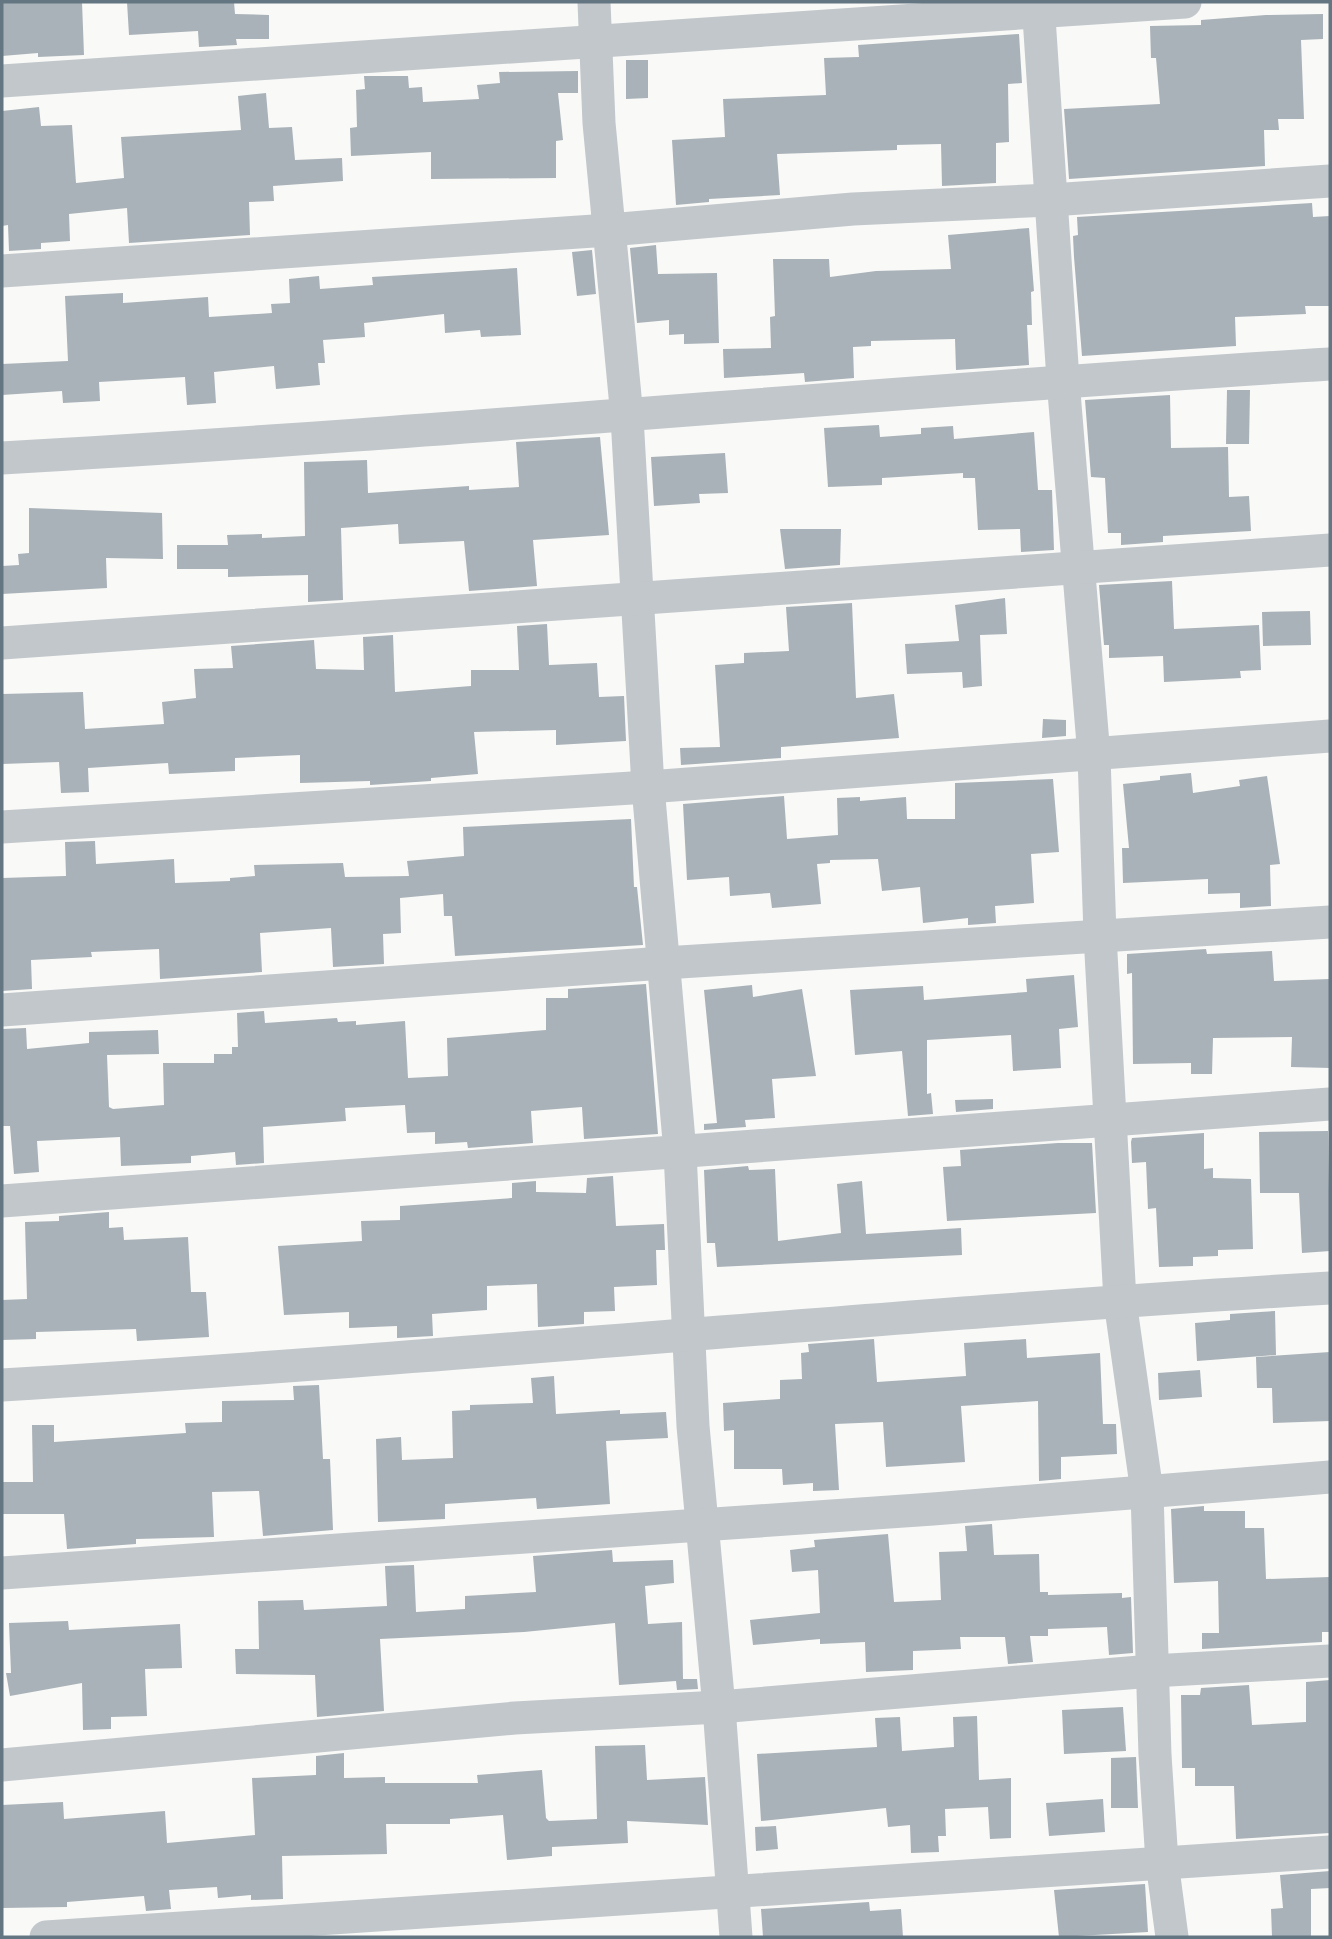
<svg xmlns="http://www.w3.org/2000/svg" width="1332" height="1939" viewBox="0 0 1332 1939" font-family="'DM Sans',sans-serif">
  <rect width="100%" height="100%" fill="#f9f9f7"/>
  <g fill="#a9b2b8">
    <path d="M 2,2 L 82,2 L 84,55 L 38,57 L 38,53 L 2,56 Z"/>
    <path d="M 127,2 L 234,2 L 235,14 L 269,15 L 269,39 L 236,39 L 237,45 L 199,47 L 198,31 L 129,35 Z"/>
    <path d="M 1323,14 L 1323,39 L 1301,40 L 1304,119 L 1278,119 L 1279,130 L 1264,130 L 1265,166 L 1069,179 L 1064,109 L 1160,104 L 1156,58 L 1151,58 L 1150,26 L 1201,25 L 1201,20 L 1266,15 Z"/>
    <path d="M 1019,34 L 1022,83 L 1008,84 L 1009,142 L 996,143 L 996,183 L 942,186 L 941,144 L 897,145 L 897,150 L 777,154 L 780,195 L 709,199 L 709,202 L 676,205 L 672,140 L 725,137 L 723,99 L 826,95 L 824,58 L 859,57 L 858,45 Z"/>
    <path d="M 626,60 L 648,60 L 648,98 L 626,99 Z"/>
    <path d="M 578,71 L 578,93 L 558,93 L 563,140 L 556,141 L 556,178 L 431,179 L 431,152 L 351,156 L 350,128 L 357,127 L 356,90 L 365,89 L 364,76 L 408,76 L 409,88 L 422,87 L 423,102 L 479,99 L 477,85 L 500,83 L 499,72 Z"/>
    <path d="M 266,93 L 269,128 L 292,127 L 295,160 L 342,158 L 343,181 L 273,186 L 274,201 L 249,202 L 250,235 L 129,243 L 127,208 L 69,214 L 70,241 L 41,243 L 41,249 L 9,251 L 8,225 L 2,226 L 2,111 L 39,107 L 41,126 L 72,125 L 76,183 L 124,178 L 121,137 L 241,130 L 238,96 Z"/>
    <path d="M 1312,203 L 1313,217 L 1330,216 L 1330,306 L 1305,306 L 1306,314 L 1235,317 L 1236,346 L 1082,356 L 1074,257 L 1073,236 L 1078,235 L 1077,217 Z"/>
    <path d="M 1029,228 L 1034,291 L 1031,292 L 1032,325 L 1027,325 L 1029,365 L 956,370 L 955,339 L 871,341 L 871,346 L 853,347 L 854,378 L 805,382 L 804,373 L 724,378 L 723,349 L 771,348 L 770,317 L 775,316 L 773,259 L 829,259 L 830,277 L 876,271 L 951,269 L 948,235 Z"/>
    <path d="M 656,245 L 658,274 L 717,273 L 719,343 L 684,344 L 684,334 L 669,335 L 669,320 L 637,323 L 630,248 Z"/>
    <path d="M 592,250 L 596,294 L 577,296 L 572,252 Z"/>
    <path d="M 517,268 L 521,335 L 481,337 L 480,330 L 445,333 L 444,314 L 364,323 L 365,337 L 323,340 L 325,363 L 318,363 L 320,385 L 276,389 L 274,366 L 214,372 L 216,403 L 187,405 L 185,377 L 99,382 L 100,401 L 63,403 L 62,391 L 2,395 L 2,364 L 68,361 L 65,296 L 123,293 L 123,303 L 208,297 L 209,317 L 272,313 L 271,304 L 290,303 L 289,279 L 319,276 L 320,289 L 373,285 L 372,277 Z"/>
    <path d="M 1227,390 L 1250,390 L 1249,444 L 1226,444 Z"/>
    <path d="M 1170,395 L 1171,448 L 1228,447 L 1229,497 L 1249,496 L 1251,531 L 1163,536 L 1163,542 L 1121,545 L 1121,533 L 1108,533 L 1105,478 L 1091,477 L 1085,400 Z"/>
    <path d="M 879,425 L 880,437 L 921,434 L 921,428 L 953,426 L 954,439 L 1034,432 L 1038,490 L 1052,490 L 1054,550 L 1021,552 L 1020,529 L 978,530 L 975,478 L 963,478 L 963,473 L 882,478 L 882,485 L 828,487 L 824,428 Z"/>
    <path d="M 600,437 L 609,535 L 533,540 L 537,586 L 469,591 L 464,541 L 399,544 L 398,524 L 341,528 L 343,600 L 308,602 L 308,575 L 228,577 L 228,569 L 177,569 L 177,545 L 228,545 L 227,535 L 262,534 L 262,538 L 305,536 L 304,462 L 367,460 L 368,493 L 469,486 L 469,490 L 519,487 L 516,442 Z"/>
    <path d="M 725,453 L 728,493 L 699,494 L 700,503 L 654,506 L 651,457 Z"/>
    <path d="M 29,508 L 162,513 L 163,559 L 106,558 L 107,588 L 2,594 L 2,566 L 19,565 L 18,554 L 29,553 Z"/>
    <path d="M 780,529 L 841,529 L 840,565 L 785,569 Z"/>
    <path d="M 1172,581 L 1174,629 L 1259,625 L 1261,670 L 1240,671 L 1241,678 L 1164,682 L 1163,656 L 1109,658 L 1109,645 L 1104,645 L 1099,585 Z"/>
    <path d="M 1005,598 L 1007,634 L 980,635 L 982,686 L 963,688 L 962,672 L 907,674 L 905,644 L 959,641 L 955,605 Z"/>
    <path d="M 852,603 L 856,698 L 894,694 L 899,738 L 781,747 L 781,758 L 681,765 L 680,748 L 720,747 L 715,665 L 744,663 L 744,653 L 789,651 L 786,607 Z"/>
    <path d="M 1310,611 L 1311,645 L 1263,646 L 1262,612 Z"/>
    <path d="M 547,624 L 549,665 L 597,663 L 599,697 L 624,696 L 626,741 L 556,745 L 556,730 L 474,732 L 478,774 L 431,778 L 431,781 L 370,785 L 370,781 L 300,783 L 300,755 L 235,758 L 235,771 L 169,774 L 168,763 L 88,768 L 89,792 L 61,793 L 59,762 L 2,764 L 2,694 L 83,692 L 85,729 L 164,724 L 162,702 L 196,698 L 194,669 L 233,668 L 231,646 L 314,640 L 316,669 L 364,670 L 363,637 L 393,635 L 395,692 L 471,686 L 471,670 L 519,670 L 517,626 Z"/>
    <path d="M 1043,719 L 1066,720 L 1066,736 L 1042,738 Z"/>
    <path d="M 1191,773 L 1193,793 L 1240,786 L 1239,780 L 1267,776 L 1280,864 L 1270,865 L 1271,906 L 1240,908 L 1240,893 L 1208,894 L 1208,879 L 1123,883 L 1122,848 L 1129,848 L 1123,784 L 1160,780 L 1160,776 Z"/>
    <path d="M 1053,779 L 1059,852 L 1031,854 L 1034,903 L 995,906 L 996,923 L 968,925 L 968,918 L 923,923 L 920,887 L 882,891 L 878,859 L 830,860 L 830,863 L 817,864 L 821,904 L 772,908 L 770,893 L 730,896 L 729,877 L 687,880 L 683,804 L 784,796 L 787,839 L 838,835 L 837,798 L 860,797 L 860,801 L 906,797 L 907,819 L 955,819 L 955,783 Z"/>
    <path d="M 631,819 L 634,887 L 637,887 L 643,945 L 455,956 L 452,916 L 444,916 L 443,894 L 400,898 L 401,933 L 383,934 L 384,964 L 333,967 L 331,928 L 260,933 L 262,972 L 160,979 L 159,949 L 91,952 L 92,957 L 31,960 L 32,989 L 2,991 L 2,878 L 66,876 L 65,842 L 95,841 L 96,864 L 174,859 L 175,883 L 230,881 L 230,878 L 255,876 L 254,865 L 343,863 L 345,877 L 409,876 L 407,861 L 464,856 L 463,827 Z"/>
    <path d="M 1206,949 L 1207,954 L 1272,951 L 1274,981 L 1330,979 L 1330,1068 L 1291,1067 L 1292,1037 L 1213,1038 L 1212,1074 L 1191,1074 L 1191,1063 L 1133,1064 L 1132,973 L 1127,974 L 1127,954 Z"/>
    <path d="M 1074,975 L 1078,1027 L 1059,1029 L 1061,1068 L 1013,1071 L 1011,1035 L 927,1040 L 927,1094 L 931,1093 L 933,1114 L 908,1116 L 902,1051 L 855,1055 L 850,990 L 923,986 L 924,1000 L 1027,992 L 1026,979 Z"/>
    <path d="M 646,984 L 658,1134 L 584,1139 L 582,1107 L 531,1111 L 533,1143 L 468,1148 L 467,1142 L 435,1144 L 435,1132 L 407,1133 L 405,1105 L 345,1108 L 346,1121 L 263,1127 L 264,1163 L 236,1165 L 235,1152 L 191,1156 L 191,1163 L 121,1166 L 120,1137 L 37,1141 L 39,1172 L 14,1174 L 10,1126 L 2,1126 L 2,1029 L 26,1028 L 27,1049 L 89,1043 L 89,1032 L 158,1030 L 159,1054 L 107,1055 L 109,1107 L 113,1109 L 164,1105 L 163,1063 L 214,1063 L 214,1054 L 232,1054 L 232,1047 L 238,1047 L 237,1013 L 264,1011 L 265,1023 L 337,1018 L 338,1022 L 356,1021 L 356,1025 L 405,1021 L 408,1078 L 448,1076 L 447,1038 L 546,1030 L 546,998 L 568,998 L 568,989 Z"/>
    <path d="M 752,985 L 753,997 L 802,989 L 816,1076 L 772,1079 L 775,1118 L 745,1120 L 746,1127 L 704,1130 L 704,1124 L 717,1123 L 704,990 Z"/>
    <path d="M 993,1099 L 993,1109 L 956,1112 L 955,1100 Z"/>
    <path d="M 1328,1131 L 1330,1251 L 1302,1253 L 1299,1193 L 1260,1193 L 1259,1132 Z"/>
    <path d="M 1204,1133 L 1204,1169 L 1213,1168 L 1213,1178 L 1251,1179 L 1253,1249 L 1218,1250 L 1218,1256 L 1193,1257 L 1193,1266 L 1159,1267 L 1156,1208 L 1148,1209 L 1146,1162 L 1132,1163 L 1131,1142 L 1132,1138 Z"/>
    <path d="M 1058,1143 L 1092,1143 L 1096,1213 L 947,1221 L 943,1167 L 961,1166 L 960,1150 Z"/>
    <path d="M 748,1166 L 749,1170 L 775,1169 L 778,1241 L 841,1233 L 837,1184 L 862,1181 L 866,1234 L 961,1228 L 962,1255 L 717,1267 L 715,1243 L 707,1243 L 704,1170 Z"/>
    <path d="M 613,1176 L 616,1226 L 664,1224 L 665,1250 L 656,1250 L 657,1285 L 614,1287 L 615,1311 L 584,1312 L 584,1324 L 538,1327 L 537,1284 L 487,1286 L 487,1310 L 432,1314 L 433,1336 L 397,1338 L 397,1326 L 349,1328 L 349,1312 L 284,1315 L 278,1246 L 362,1241 L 361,1221 L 400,1220 L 400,1206 L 512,1198 L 512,1183 L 536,1181 L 536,1192 L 586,1193 L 587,1178 Z"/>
    <path d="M 109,1212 L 109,1228 L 123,1227 L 124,1240 L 188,1237 L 191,1292 L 206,1292 L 209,1337 L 137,1341 L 136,1329 L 36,1332 L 36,1339 L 2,1340 L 2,1300 L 27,1299 L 25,1222 L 59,1221 L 59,1216 Z"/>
    <path d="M 1275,1311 L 1276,1355 L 1197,1361 L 1195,1323 L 1230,1320 L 1230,1314 Z"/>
    <path d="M 874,1339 L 877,1382 L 966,1376 L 964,1343 L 1026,1339 L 1027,1358 L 1100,1353 L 1103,1424 L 1116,1424 L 1117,1454 L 1061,1457 L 1061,1479 L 1039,1481 L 1038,1401 L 961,1406 L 965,1462 L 886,1467 L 883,1422 L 835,1424 L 839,1490 L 813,1491 L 813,1483 L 783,1485 L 782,1469 L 734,1469 L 734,1430 L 724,1431 L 723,1403 L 780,1399 L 780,1380 L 802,1379 L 801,1353 L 809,1352 L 808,1344 Z"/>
    <path d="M 1330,1352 L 1330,1421 L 1273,1423 L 1272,1388 L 1257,1388 L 1256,1357 Z"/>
    <path d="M 1200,1370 L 1202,1397 L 1159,1400 L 1158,1373 Z"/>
    <path d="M 554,1376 L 556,1414 L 620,1410 L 620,1414 L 666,1412 L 668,1438 L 606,1441 L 610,1504 L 537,1509 L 536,1498 L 445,1504 L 445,1519 L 378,1522 L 376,1439 L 401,1437 L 402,1460 L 453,1458 L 452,1411 L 470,1410 L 470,1405 L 533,1403 L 531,1378 Z"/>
    <path d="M 319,1385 L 323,1459 L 330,1459 L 333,1530 L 263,1536 L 259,1491 L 212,1492 L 214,1537 L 136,1539 L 136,1544 L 67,1549 L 64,1514 L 2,1514 L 2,1482 L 33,1482 L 32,1425 L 54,1425 L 54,1442 L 186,1433 L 185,1423 L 222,1422 L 222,1401 L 294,1400 L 293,1386 Z"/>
    <path d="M 1204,1506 L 1204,1511 L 1245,1511 L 1245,1528 L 1264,1528 L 1266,1579 L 1330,1577 L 1330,1632 L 1322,1632 L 1322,1642 L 1202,1649 L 1202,1633 L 1219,1633 L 1218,1581 L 1174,1583 L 1171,1509 Z"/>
    <path d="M 992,1524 L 994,1555 L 1039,1554 L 1040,1592 L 1048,1592 L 1048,1595 L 1122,1593 L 1122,1598 L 1131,1597 L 1133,1653 L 1109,1655 L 1107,1627 L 1048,1629 L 1048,1636 L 1030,1636 L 1033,1662 L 1008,1664 L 1005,1637 L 960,1637 L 961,1649 L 913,1651 L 913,1670 L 866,1672 L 865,1642 L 820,1644 L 820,1639 L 753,1645 L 750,1620 L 820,1613 L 818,1570 L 792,1572 L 790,1550 L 815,1547 L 814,1540 L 888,1534 L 894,1602 L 941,1600 L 939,1552 L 967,1551 L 965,1526 Z"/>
    <path d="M 612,1550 L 613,1562 L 673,1560 L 674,1583 L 645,1586 L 648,1624 L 682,1622 L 683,1679 L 697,1679 L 698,1689 L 677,1690 L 676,1681 L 619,1685 L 615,1623 L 524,1632 L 380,1639 L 384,1711 L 317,1717 L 315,1675 L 236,1674 L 235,1649 L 259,1649 L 258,1601 L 303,1600 L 304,1610 L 387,1606 L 385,1566 L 414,1565 L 416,1612 L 465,1609 L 465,1596 L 536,1592 L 533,1556 Z"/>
    <path d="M 68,1621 L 69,1630 L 180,1624 L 182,1668 L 145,1669 L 147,1716 L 111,1717 L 111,1729 L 83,1730 L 82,1683 L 10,1696 L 6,1673 L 11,1673 L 9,1623 Z"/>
    <path d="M 1330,1680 L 1330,1833 L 1236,1839 L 1234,1786 L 1195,1786 L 1195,1768 L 1182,1768 L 1181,1695 L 1200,1695 L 1201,1688 L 1249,1685 L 1252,1725 L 1306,1722 L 1306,1682 Z"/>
    <path d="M 1123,1707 L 1126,1751 L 1064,1754 L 1062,1710 Z"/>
    <path d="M 977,1716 L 979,1780 L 1011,1778 L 1011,1838 L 990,1839 L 988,1807 L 945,1809 L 946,1836 L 938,1836 L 939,1852 L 911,1853 L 910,1825 L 888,1827 L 886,1808 L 761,1821 L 757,1754 L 877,1747 L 875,1718 L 900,1717 L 902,1751 L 954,1747 L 953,1717 Z"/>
    <path d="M 645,1745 L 647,1780 L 705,1777 L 708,1825 L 627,1821 L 628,1843 L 552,1847 L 552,1856 L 507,1860 L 503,1815 L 450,1819 L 450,1824 L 386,1824 L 387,1854 L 282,1856 L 283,1899 L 251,1900 L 251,1895 L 218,1898 L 217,1887 L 169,1890 L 171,1909 L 146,1911 L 144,1896 L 67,1902 L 67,1907 L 2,1908 L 2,1805 L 63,1802 L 64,1819 L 165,1811 L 167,1843 L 255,1835 L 252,1778 L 316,1775 L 316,1756 L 344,1753 L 344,1778 L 385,1777 L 385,1783 L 478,1783 L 477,1775 L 542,1770 L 546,1818 L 549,1821 L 597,1819 L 595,1746 Z"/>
    <path d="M 1136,1757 L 1138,1808 L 1111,1808 L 1111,1758 Z"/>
    <path d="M 1103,1799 L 1105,1832 L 1049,1836 L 1046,1803 Z"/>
    <path d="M 776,1826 L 778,1849 L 756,1851 L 755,1827 Z"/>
    <path d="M 1330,1871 L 1330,1888 L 1311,1889 L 1311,1937 L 1272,1937 L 1271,1909 L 1283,1908 L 1280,1875 Z"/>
    <path d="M 1145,1884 L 1148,1932 L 1059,1937 L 1054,1890 Z"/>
    <path d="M 869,1902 L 870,1911 L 901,1909 L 903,1937 L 763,1937 L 761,1909 Z"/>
  </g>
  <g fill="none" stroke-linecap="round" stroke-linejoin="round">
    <g stroke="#c2c7cb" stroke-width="33">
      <path d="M 594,2 L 599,123 L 627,417 L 648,787 L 680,1152 L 693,1426 L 719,1707 L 736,1937"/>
      <path d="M 1038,2 L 1063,380 L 1094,756 L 1100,935 L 1120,1301 L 1147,1492 L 1155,1755 L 1162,1862 L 1172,1937"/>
      <path d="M 2,81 L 1185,2"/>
      <path d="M 2,271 L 609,230 L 853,209 L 1051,200 L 1330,181"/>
      <path d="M 2,458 C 445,433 887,391 1330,364"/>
      <path d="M 2,643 L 1330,550"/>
      <path d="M 2,827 L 648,787 L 1330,736"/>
      <path d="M 2,1010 L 664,963 L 1330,922"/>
      <path d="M 2,1201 L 1330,1104"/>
      <path d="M 2,1385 C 445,1359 887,1314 1330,1288"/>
      <path d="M 2,1573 L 933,1509 L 1330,1477"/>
      <path d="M 2,1765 L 515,1718 L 719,1707 L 1152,1671 L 1330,1661"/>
      <path d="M 46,1937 L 1330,1852"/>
    </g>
  </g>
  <rect width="1332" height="1939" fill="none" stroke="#647682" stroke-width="7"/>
</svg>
